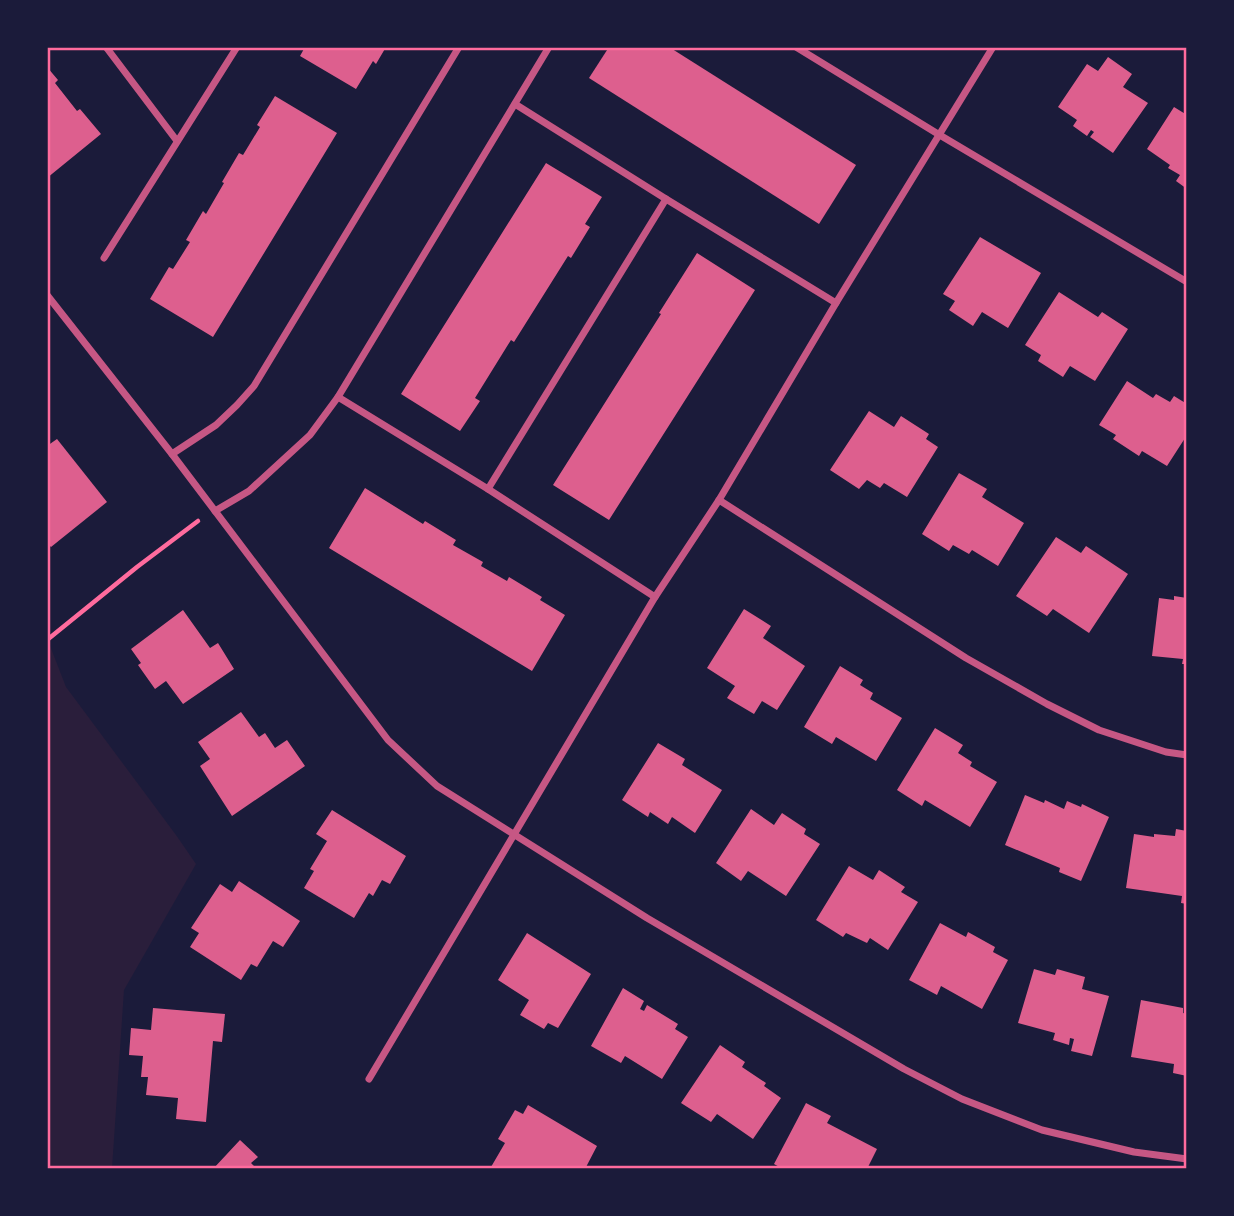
<svg xmlns="http://www.w3.org/2000/svg" width="1234" height="1216" viewBox="0 0 1234 1216" font-family="'IBM Plex Serif',serif">
  <rect width="100%" height="100%" fill="#1b1b3a"/>
  <path fill="#2a1e3b" d="M 47,638 L 66,687 L 176,835 L 196,864 L 124,990 L 112,1169 L 47,1169 Z"/>
  <g fill="#dd5f8e">
    <path d="M 305,47 L 386,47 L 376,64 L 373,61 L 356,89 L 300,56 Z"/>
    <path d="M 609,47 L 669,47 L 856,165 L 819,224 L 589,78 Z"/>
    <path d="M 1108,57 L 1132,74 L 1123,87 L 1148,103 L 1113,153 L 1090,137 L 1094,132 L 1091,130 L 1087,136 L 1073,126 L 1077,120 L 1058,107 L 1087,64 L 1098,71 Z"/>
    <path d="M 47,67 L 58,80 L 55,83 L 77,111 L 80,109 L 101,134 L 47,178 Z"/>
    <path d="M 275,96 L 337,133 L 213,337 L 150,299 L 169,267 L 173,269 L 190,242 L 186,240 L 203,211 L 206,214 L 224,183 L 222,182 L 239,153 L 243,155 L 260,127 L 257,125 Z"/>
    <path d="M 1174,107 L 1187,115 L 1187,189 L 1176,181 L 1180,175 L 1168,168 L 1170,165 L 1147,149 Z"/>
    <path d="M 546,163 L 602,197 L 585,224 L 590,227 L 571,258 L 568,256 L 514,342 L 511,340 L 475,398 L 480,401 L 460,431 L 401,394 Z"/>
    <path d="M 980,237 L 1041,273 L 1008,328 L 982,312 L 973,326 L 949,310 L 955,301 L 943,294 Z"/>
    <path d="M 697,253 L 755,290 L 609,520 L 553,485 L 661,314 L 659,313 Z"/>
    <path d="M 1059,292 L 1098,317 L 1102,312 L 1128,329 L 1095,381 L 1070,366 L 1063,377 L 1038,361 L 1041,355 L 1025,345 Z"/>
    <path d="M 1127,381 L 1153,398 L 1156,394 L 1170,402 L 1174,396 L 1187,404 L 1187,435 L 1167,466 L 1142,451 L 1139,456 L 1113,439 L 1116,435 L 1099,425 Z"/>
    <path d="M 869,411 L 894,427 L 901,416 L 929,434 L 926,439 L 938,447 L 907,497 L 884,483 L 880,488 L 867,480 L 859,489 L 830,470 Z"/>
    <path d="M 57,439 L 107,502 L 51,547 L 47,543 L 47,446 Z"/>
    <path d="M 959,473 L 987,489 L 982,497 L 1024,523 L 998,566 L 972,550 L 969,554 L 953,545 L 949,551 L 922,534 Z"/>
    <path d="M 365,488 L 423,524 L 425,521 L 456,540 L 453,545 L 483,562 L 481,566 L 507,581 L 509,577 L 542,597 L 540,600 L 565,615 L 532,671 L 329,548 Z"/>
    <path d="M 1056,537 L 1081,553 L 1086,546 L 1128,574 L 1089,633 L 1053,609 L 1047,616 L 1016,596 Z"/>
    <path d="M 1174,596 L 1187,598 L 1187,664 L 1182,664 L 1183,659 L 1152,656 L 1159,598 L 1174,600 Z"/>
    <path d="M 744,609 L 771,626 L 763,638 L 805,666 L 777,710 L 762,701 L 754,714 L 727,698 L 735,686 L 707,668 Z"/>
    <path d="M 183,610 L 210,648 L 218,643 L 234,669 L 183,704 L 166,681 L 155,689 L 138,665 L 141,663 L 131,649 Z"/>
    <path d="M 840,666 L 863,680 L 860,685 L 873,693 L 870,699 L 902,718 L 876,761 L 836,737 L 832,744 L 804,727 Z"/>
    <path d="M 241,712 L 259,737 L 265,733 L 275,748 L 287,740 L 305,766 L 232,816 L 200,766 L 210,759 L 198,742 Z"/>
    <path d="M 935,728 L 963,745 L 958,753 L 972,762 L 970,766 L 997,782 L 970,827 L 925,800 L 922,806 L 897,790 Z"/>
    <path d="M 658,743 L 685,759 L 682,765 L 722,790 L 695,833 L 672,817 L 668,824 L 650,812 L 648,817 L 622,800 Z"/>
    <path d="M 1025,795 L 1044,803 L 1045,800 L 1064,809 L 1067,801 L 1081,807 L 1082,804 L 1109,817 L 1081,881 L 1059,872 L 1060,868 L 1005,845 Z"/>
    <path d="M 751,809 L 774,825 L 782,813 L 806,829 L 804,834 L 820,844 L 786,896 L 748,871 L 741,881 L 716,863 Z"/>
    <path d="M 332,810 L 406,856 L 390,884 L 382,880 L 373,896 L 369,893 L 354,918 L 304,888 L 314,871 L 310,869 L 327,841 L 316,834 Z"/>
    <path d="M 1176,829 L 1187,831 L 1187,904 L 1181,903 L 1182,896 L 1126,888 L 1134,834 L 1154,837 L 1154,834 L 1175,836 Z"/>
    <path d="M 849,866 L 873,880 L 879,870 L 905,887 L 901,892 L 918,902 L 888,950 L 870,938 L 867,943 L 846,933 L 843,937 L 816,920 Z"/>
    <path d="M 239,881 L 300,921 L 283,947 L 273,941 L 257,967 L 251,964 L 241,980 L 190,947 L 199,933 L 191,928 L 220,884 L 232,892 Z"/>
    <path d="M 940,923 L 966,937 L 968,932 L 995,947 L 993,952 L 1008,960 L 982,1009 L 941,986 L 937,995 L 909,980 Z"/>
    <path d="M 527,933 L 591,974 L 558,1028 L 548,1023 L 544,1029 L 520,1015 L 529,1000 L 498,980 Z"/>
    <path d="M 1034,969 L 1055,975 L 1057,969 L 1085,977 L 1082,989 L 1109,996 L 1092,1056 L 1071,1051 L 1074,1039 L 1070,1038 L 1069,1045 L 1053,1040 L 1055,1033 L 1018,1023 Z"/>
    <path d="M 623,988 L 644,1001 L 640,1009 L 644,1011 L 647,1005 L 678,1024 L 675,1029 L 688,1037 L 662,1079 L 625,1056 L 621,1063 L 591,1046 Z"/>
    <path d="M 1141,1000 L 1183,1008 L 1183,1013 L 1187,1014 L 1187,1076 L 1173,1073 L 1174,1064 L 1131,1057 Z"/>
    <path d="M 153,1008 L 225,1014 L 222,1042 L 213,1041 L 206,1122 L 176,1119 L 178,1098 L 146,1095 L 148,1077 L 141,1077 L 143,1056 L 129,1055 L 131,1028 L 151,1030 Z"/>
    <path d="M 720,1045 L 745,1062 L 742,1067 L 766,1083 L 764,1086 L 781,1098 L 753,1139 L 717,1114 L 711,1122 L 681,1103 Z"/>
    <path d="M 806,1103 L 831,1116 L 827,1123 L 877,1149 L 867,1169 L 783,1169 L 774,1164 Z"/>
    <path d="M 528,1105 L 597,1146 L 585,1169 L 576,1167 L 575,1169 L 495,1169 L 491,1167 L 505,1143 L 498,1139 L 515,1110 L 523,1114 Z"/>
    <path d="M 240,1140 L 258,1157 L 251,1163 L 257,1169 L 213,1169 Z"/>
  </g>
  <g fill="none" stroke-linecap="round" stroke-linejoin="round">
    <path stroke="#ff6b9d" stroke-width="4.5" d="M 47,640 L 137,567 L 198,521"/>
    <g stroke="#c65784" stroke-width="7">
      <path d="M 106,47 L 177,141"/>
      <path d="M 796,47 L 938,134 L 1187,282"/>
      <path d="M 515,104 L 666,199 L 836,303"/>
      <path d="M 104,258 L 237,47"/>
      <path d="M 47,295 L 172,454 L 388,740 L 437,786 L 647,918 L 904,1069 L 962,1099 L 1042,1130 L 1134,1152 L 1187,1159"/>
      <path d="M 338,397 L 488,489 L 655,597"/>
      <path d="M 172,454 L 216,425 L 237,405 L 254,386 L 459,47"/>
      <path d="M 488,489 L 666,199"/>
      <path d="M 719,500 L 966,658 L 1047,704 L 1099,730 L 1166,752 L 1187,755"/>
      <path d="M 215,511 L 249,491 L 310,435 L 338,397 L 549,47"/>
      <path d="M 369,1079 L 655,597 L 719,500 L 836,303 L 993,47"/>
    </g>
  </g>
  <rect width="1234" height="1216" fill="none" stroke="#1b1b3a" stroke-width="98"/>
  <rect x="49" y="49" width="1136" height="1118" fill="none" stroke="#ff6b9d" stroke-width="2.5"/>
</svg>
